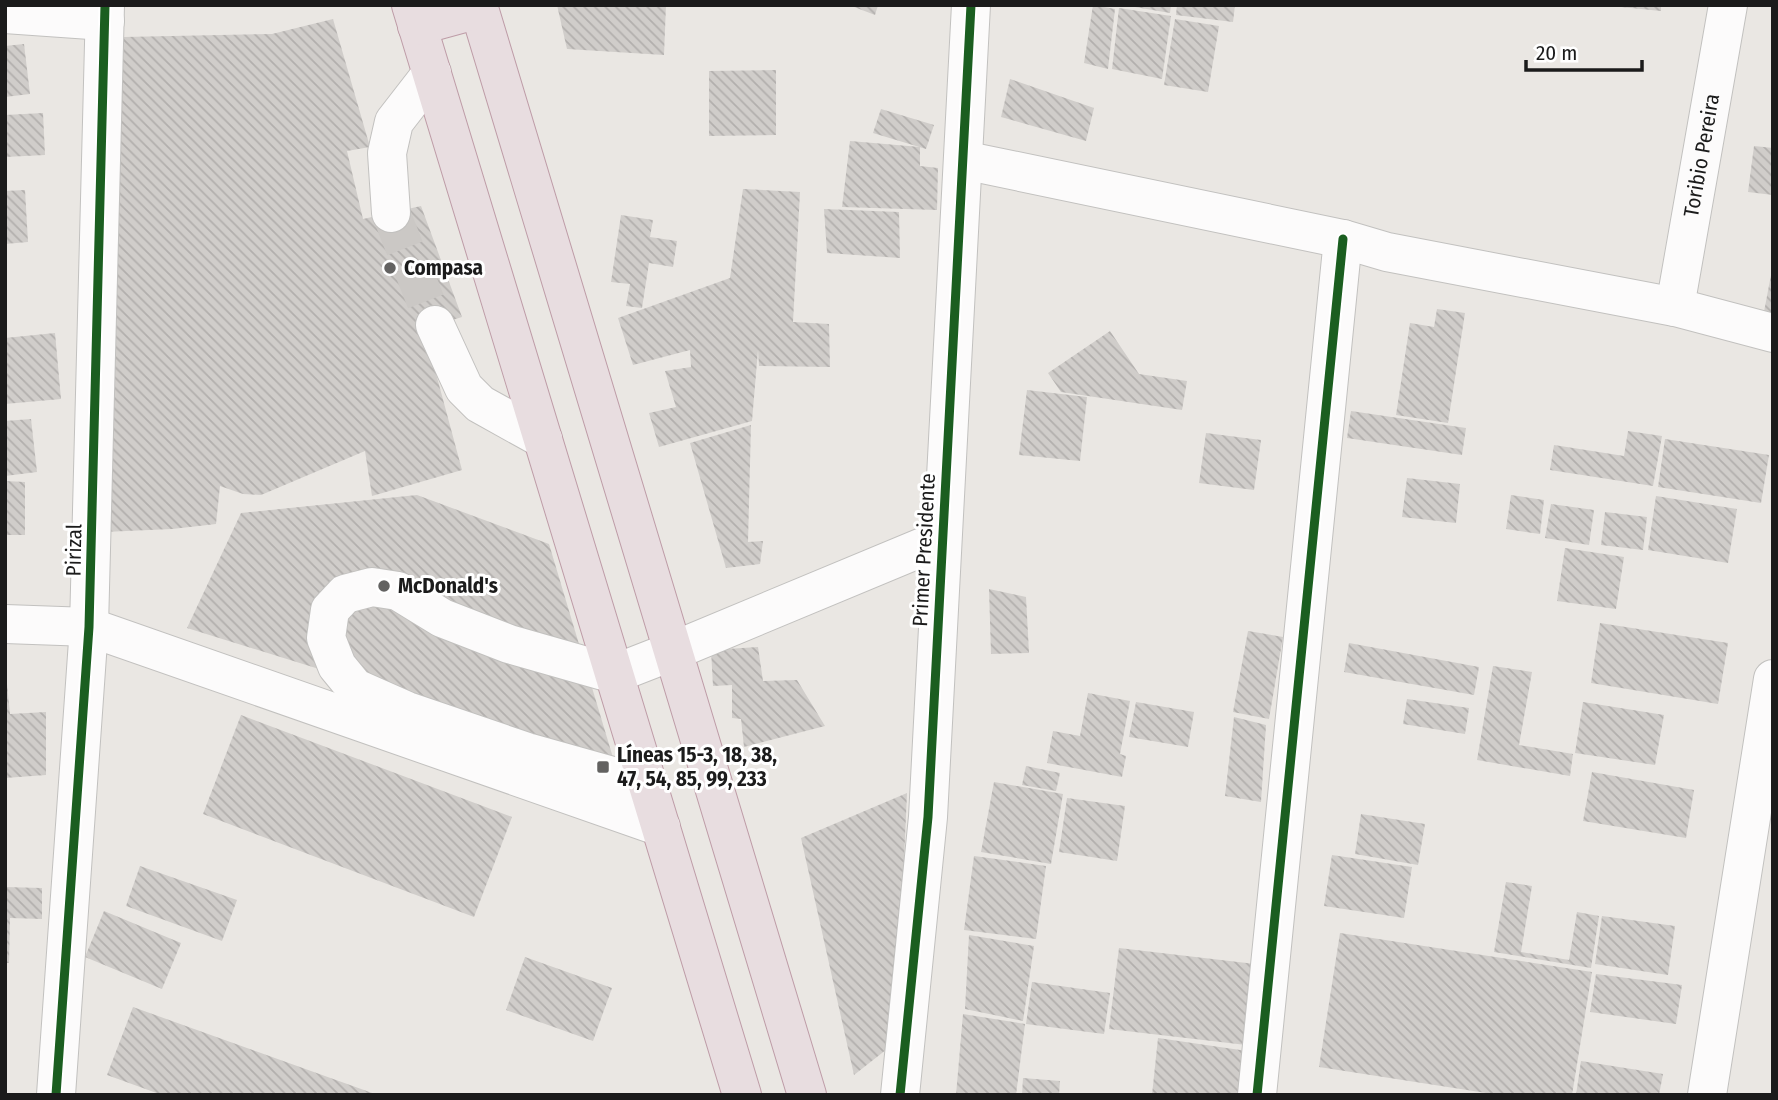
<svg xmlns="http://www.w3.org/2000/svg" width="1778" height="1100" viewBox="0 0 1778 1100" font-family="'Fira Sans Condensed',sans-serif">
  <defs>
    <pattern id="building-back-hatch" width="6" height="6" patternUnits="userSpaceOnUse" patternTransform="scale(1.75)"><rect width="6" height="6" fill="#d0cdca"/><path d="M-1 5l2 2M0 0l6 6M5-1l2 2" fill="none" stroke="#b2afad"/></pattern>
  </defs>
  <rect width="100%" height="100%" fill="#eae7e3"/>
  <g fill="url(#building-back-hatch)">
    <path d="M 557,5 L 666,5 L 664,55 L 567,49 Z"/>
    <path d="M 849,5 L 878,5 L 875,15 Z"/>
    <path d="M 1093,5 L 1115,9 L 1108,69 L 1084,63 Z"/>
    <path d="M 1135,5 L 1171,5 L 1170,13 L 1135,7 Z"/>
    <path d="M 1177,5 L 1235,5 L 1233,22 L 1176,15 Z"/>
    <path d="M 1621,5 L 1661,5 L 1661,11 L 1621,7 Z"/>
    <path d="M 1119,8 L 1171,16 L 1162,79 L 1112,69 Z"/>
    <path d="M 333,19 L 370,147 L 347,151 L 363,219 L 421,206 L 462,317 L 424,329 L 462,470 L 372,496 L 365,451 L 261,495 L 243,494 L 220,486 L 216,524 L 172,529 L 104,532 L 124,37 L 272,34 Z"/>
    <path d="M 1175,19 L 1219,26 L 1208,92 L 1164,85 Z"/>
    <path d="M 24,44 L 30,94 L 5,97 L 5,46 Z"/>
    <path d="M 776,70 L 776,135 L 709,136 L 709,71 Z"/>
    <path d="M 1010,79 L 1094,108 L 1086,141 L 1001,117 Z"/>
    <path d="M 881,109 L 934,125 L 926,149 L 873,133 Z"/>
    <path d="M 43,113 L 45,155 L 5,157 L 5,115 Z"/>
    <path d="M 850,141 L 920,147 L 920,166 L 938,168 L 937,210 L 842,207 Z"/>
    <path d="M 1754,146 L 1773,148 L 1773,195 L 1748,192 Z"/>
    <path d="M 743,189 L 800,192 L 793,322 L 829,324 L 830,367 L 759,366 L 758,350 L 752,421 L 659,447 L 649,413 L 676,407 L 665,371 L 691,367 L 690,350 L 633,365 L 618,318 L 730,278 Z"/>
    <path d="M 25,190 L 28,242 L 5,244 L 5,191 Z"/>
    <path d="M 824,209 L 899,212 L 900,258 L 827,253 Z"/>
    <path d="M 621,215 L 653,220 L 650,237 L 677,241 L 673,267 L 649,263 L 642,308 L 626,306 L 630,284 L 611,282 Z"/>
    <path d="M 1771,275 L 1773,275 L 1773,319 L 1763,317 Z"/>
    <path d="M 1437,309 L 1465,313 L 1448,423 L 1396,415 L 1410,323 L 1434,327 Z"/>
    <path d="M 1110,331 L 1139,374 L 1187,381 L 1182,410 L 1061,392 L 1048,373 Z"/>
    <path d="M 55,333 L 61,399 L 5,404 L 5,338 Z"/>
    <path d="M 1027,390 L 1087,397 L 1080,461 L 1019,455 Z"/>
    <path d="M 1351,411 L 1466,428 L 1462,455 L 1347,438 Z"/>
    <path d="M 31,419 L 37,472 L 5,476 L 5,421 Z"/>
    <path d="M 751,425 L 748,542 L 763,541 L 760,564 L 726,568 L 690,443 Z"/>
    <path d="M 1628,431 L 1662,436 L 1653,486 L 1550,470 L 1554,445 L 1624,456 Z"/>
    <path d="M 1206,433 L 1261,440 L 1254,490 L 1199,483 Z"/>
    <path d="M 1665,439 L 1769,455 L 1761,503 L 1658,487 Z"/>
    <path d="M 1407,478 L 1460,484 L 1456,523 L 1402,517 Z"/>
    <path d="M 5,481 L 25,482 L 25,535 L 5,535 Z"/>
    <path d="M 417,495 L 549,544 L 614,761 L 187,628 L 241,513 Z"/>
    <path d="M 1511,495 L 1544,500 L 1540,534 L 1506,529 Z"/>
    <path d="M 1656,496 L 1737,509 L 1728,563 L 1648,550 Z"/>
    <path d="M 1551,504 L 1594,510 L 1589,545 L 1545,538 Z"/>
    <path d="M 1605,512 L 1647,517 L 1643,550 L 1601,545 Z"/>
    <path d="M 1565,548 L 1624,557 L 1616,609 L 1557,601 Z"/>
    <path d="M 989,589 L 1026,597 L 1029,653 L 991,654 Z"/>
    <path d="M 1600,623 L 1728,643 L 1718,704 L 1591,683 Z"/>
    <path d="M 1248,631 L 1283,637 L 1269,719 L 1233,712 Z"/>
    <path d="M 1349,643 L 1479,667 L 1474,695 L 1344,672 Z"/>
    <path d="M 758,647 L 763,681 L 797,680 L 825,726 L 744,747 L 741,719 L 732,718 L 732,685 L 713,686 L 711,650 Z"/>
    <path d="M 1493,666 L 1532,672 L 1519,745 L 1573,754 L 1570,776 L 1477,760 Z"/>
    <path d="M 5,684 L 7,684 L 10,714 L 46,712 L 46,775 L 5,778 Z"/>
    <path d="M 1088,693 L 1130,701 L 1120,754 L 1126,756 L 1122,777 L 1047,763 L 1053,731 L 1080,736 Z"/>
    <path d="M 1407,699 L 1469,708 L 1465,734 L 1403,724 Z"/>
    <path d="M 1136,702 L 1194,712 L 1188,747 L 1129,737 Z"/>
    <path d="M 1583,702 L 1664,715 L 1655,765 L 1575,753 Z"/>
    <path d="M 241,715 L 512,817 L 474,917 L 203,814 Z"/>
    <path d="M 1234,717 L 1266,725 L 1261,802 L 1225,796 Z"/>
    <path d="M 1026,766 L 1060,773 L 1056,791 L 1022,785 Z"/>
    <path d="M 1592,772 L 1694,790 L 1686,838 L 1583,821 Z"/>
    <path d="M 994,782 L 1063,794 L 1051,864 L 981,852 Z"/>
    <path d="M 907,793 L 896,1042 L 854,1075 L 801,838 Z"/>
    <path d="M 1067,798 L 1125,806 L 1117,861 L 1059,852 Z"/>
    <path d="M 1361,814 L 1425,824 L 1418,865 L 1355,854 Z"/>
    <path d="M 1332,855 L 1412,867 L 1404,918 L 1324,906 Z"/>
    <path d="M 974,856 L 1046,866 L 1036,939 L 964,930 Z"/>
    <path d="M 140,866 L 237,900 L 222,941 L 126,906 Z"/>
    <path d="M 1506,882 L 1532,886 L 1521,952 L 1569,960 L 1577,912 L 1599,916 L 1591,968 L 1494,952 Z"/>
    <path d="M 5,887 L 42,888 L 42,919 L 10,918 L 9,963 L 5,963 Z"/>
    <path d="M 104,911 L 181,943 L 162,989 L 85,957 Z"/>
    <path d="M 1602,916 L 1675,926 L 1668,975 L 1595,964 Z"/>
    <path d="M 1340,933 L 1592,972 L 1572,1095 L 1499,1095 L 1319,1067 Z"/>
    <path d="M 969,935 L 1034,946 L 1023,1021 L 965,1009 Z"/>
    <path d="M 1119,948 L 1255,964 L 1246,1045 L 1109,1029 Z"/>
    <path d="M 525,957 L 612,988 L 593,1041 L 506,1010 Z"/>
    <path d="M 1596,974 L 1682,985 L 1676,1024 L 1590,1012 Z"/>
    <path d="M 1032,982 L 1110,993 L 1104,1034 L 1026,1024 Z"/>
    <path d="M 133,1007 L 375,1094 L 375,1095 L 162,1095 L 107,1075 Z"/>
    <path d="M 963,1014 L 1025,1024 L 1016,1095 L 956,1095 Z"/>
    <path d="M 1158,1038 L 1247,1051 L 1242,1095 L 1152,1095 Z"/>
    <path d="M 1581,1061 L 1663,1074 L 1659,1095 L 1576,1095 Z"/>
    <path d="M 1023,1078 L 1060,1081 L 1059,1095 L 1022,1095 Z"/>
  </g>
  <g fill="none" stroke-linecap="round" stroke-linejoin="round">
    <path stroke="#cbc8c5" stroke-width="38" stroke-dasharray="38 19" stroke-linecap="butt" d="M 391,213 L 435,325"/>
    <g stroke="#c2c1bf" stroke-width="40">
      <g id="minor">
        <path d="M 5,14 L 105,21"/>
        <path d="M 963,160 L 1343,239 L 1387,252 L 1675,307 L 1773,333"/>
        <path d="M 391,213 L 387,153 L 394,122 L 432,73"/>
        <path id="s1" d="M 1675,307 L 1728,5"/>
        <path d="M 435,325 L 464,388 L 480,404 L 543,439"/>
        <path d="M 5,624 L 89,627 L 661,827"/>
        <path d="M 648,786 L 527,752 L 407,711 L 355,688 L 337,666 L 326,638 L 330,610 L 345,594 L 372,587 L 398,591 L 442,618 L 509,644 L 614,674 L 673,651 L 942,539"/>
        <path d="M 56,1095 L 89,627 L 105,5"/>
        <path d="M 900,1095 L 928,817 L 971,5"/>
        <path d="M 1257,1095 L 1343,239"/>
        <path d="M 1707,1095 L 1773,679"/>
      </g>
    </g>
    <g stroke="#be9ca7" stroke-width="40">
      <g id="highway">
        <path d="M 411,5 L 742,1095"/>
        <path d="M 478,5 L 807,1095"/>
        <path d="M 417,26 L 479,9"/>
      </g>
    </g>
    <use href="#minor" stroke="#fcfbfb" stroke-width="38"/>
    <use href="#highway" stroke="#e8dde0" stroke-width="38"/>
    <g stroke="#fff" stroke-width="13">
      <g id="cycleway">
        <path d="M 56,1095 L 89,627 L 105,5"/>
        <path d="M 900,1095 L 928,817 L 971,5"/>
        <path d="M 1257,1095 L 1343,239"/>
      </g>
    </g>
    <use href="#cycleway" stroke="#1b5e20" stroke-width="9"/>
  </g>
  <g fill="#636261" stroke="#fff" stroke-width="2.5">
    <circle cx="390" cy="268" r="7"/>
    <circle cx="384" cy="586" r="7"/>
    <rect x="596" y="760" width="14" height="14" rx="3.5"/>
  </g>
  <g text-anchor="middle" stroke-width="6" stroke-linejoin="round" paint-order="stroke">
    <g font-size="21" fill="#1b1b1b" stroke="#fff">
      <text dy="7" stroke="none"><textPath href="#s1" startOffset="154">Toribio Pereira</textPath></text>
      <text transform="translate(74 550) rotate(-89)" y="7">Pirizal</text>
      <text transform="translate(924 550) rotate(-87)" y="7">Primer Presidente</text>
    </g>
    <g font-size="21" font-weight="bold" fill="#1b1b1b" stroke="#fff" text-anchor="start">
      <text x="404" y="275">Compasa</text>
      <text x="398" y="593">McDonald's</text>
      <text x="617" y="762">Líneas 15-3, 18, 38,<tspan x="617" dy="24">47, 54, 85, 99, 233</tspan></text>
    </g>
  </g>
  <rect width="1778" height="1100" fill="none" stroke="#1b1b1b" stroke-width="14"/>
  <path d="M1526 60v10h116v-10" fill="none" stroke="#1b1b1b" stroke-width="3.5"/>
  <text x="1536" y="60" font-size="21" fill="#1b1b1b" stroke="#ffffff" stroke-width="5" paint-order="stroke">20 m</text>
</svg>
